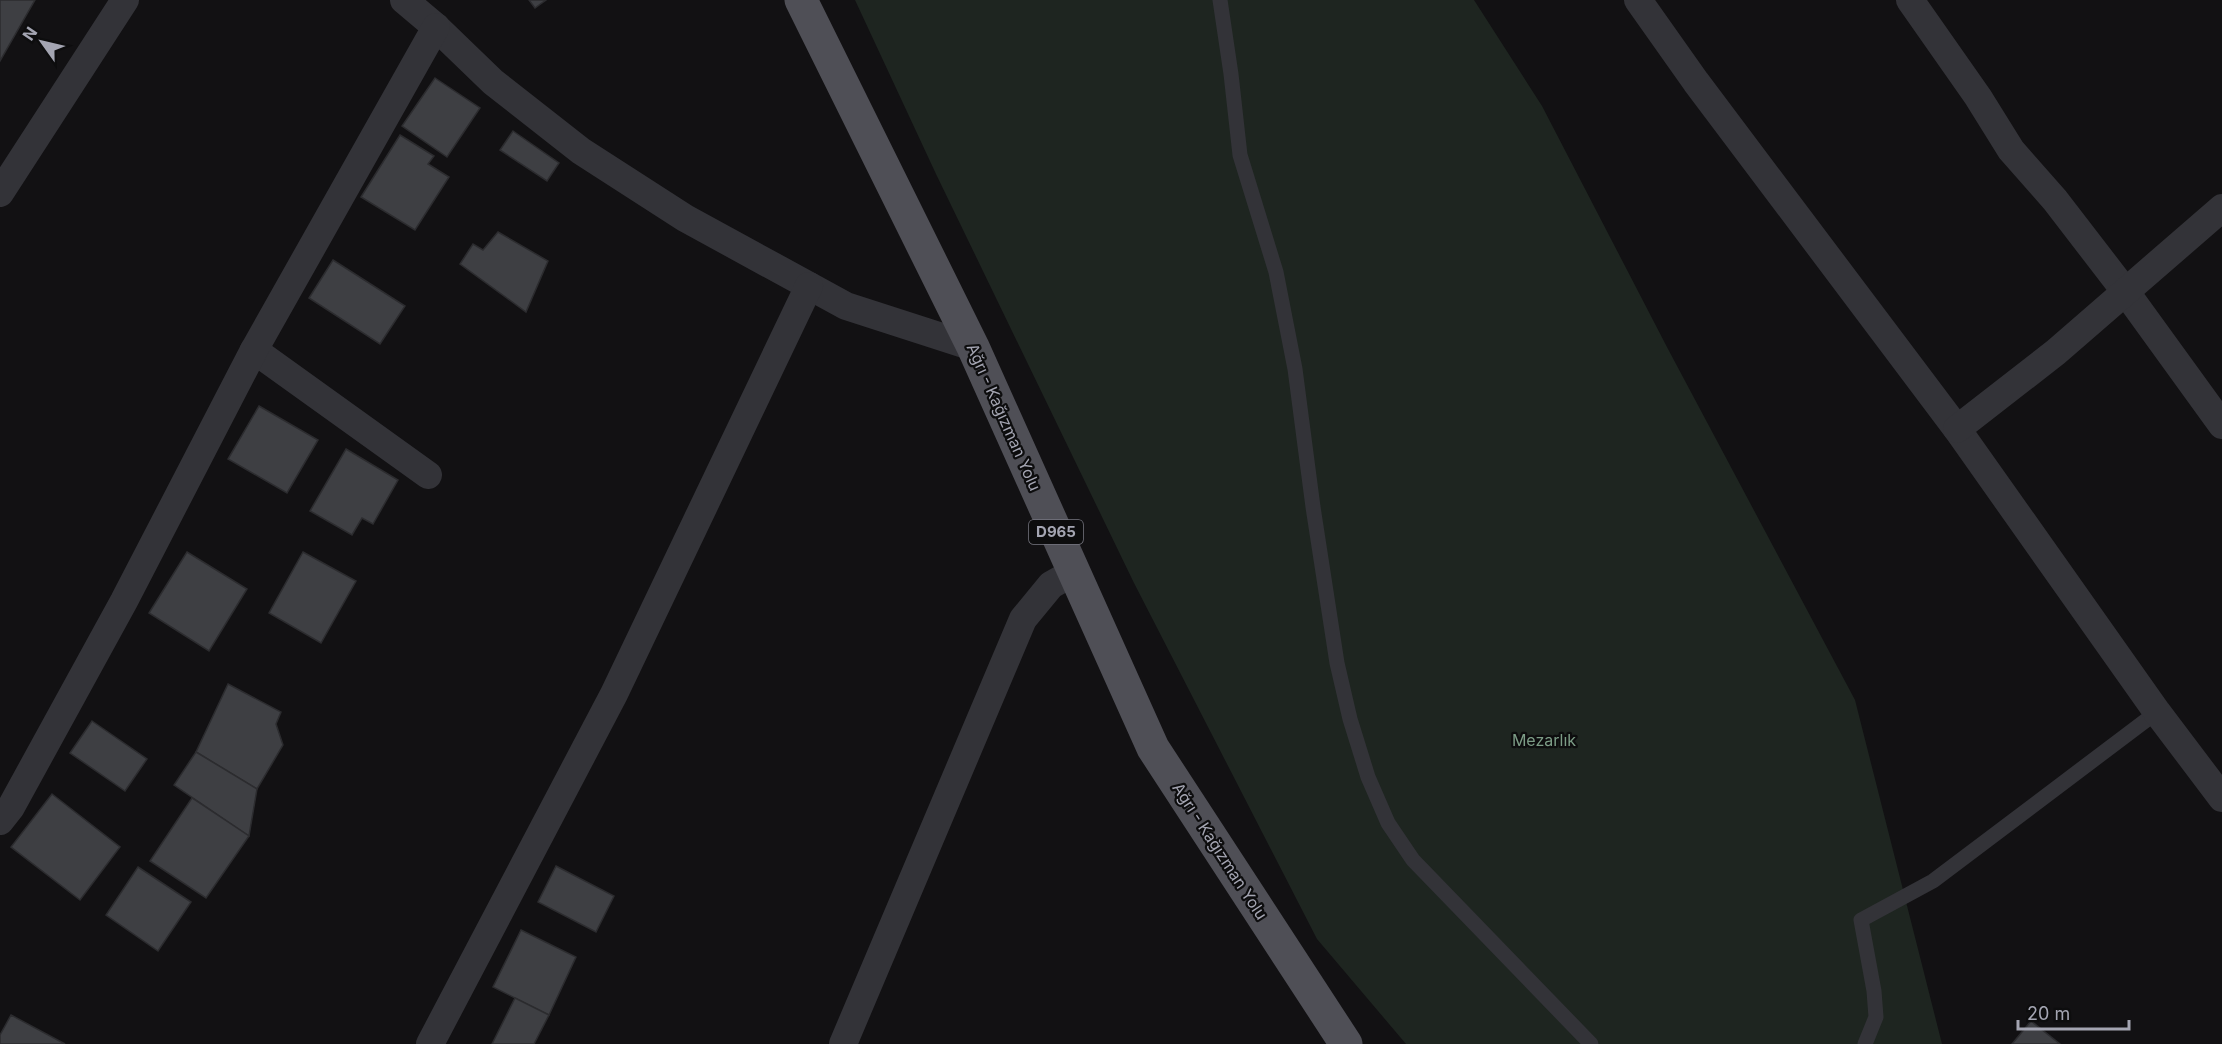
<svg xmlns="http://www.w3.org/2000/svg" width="2222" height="1044" viewBox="0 0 2222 1044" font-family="Inter,sans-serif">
  <rect width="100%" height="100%" fill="#121113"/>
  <path fill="#1e2520" d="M 855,0 L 1474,0 L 1542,106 L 1668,349 L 1855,700 L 1942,1044 L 1406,1044 L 1317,939 L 1134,583 L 936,174 Z"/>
  <g fill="#3e3f43" stroke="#2c2c2f" stroke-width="1.5">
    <path d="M 0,0 L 35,0 L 0,61 Z"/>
    <path d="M 529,0 L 546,0 L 535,8 Z"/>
    <path d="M 435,78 L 480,108 L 447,157 L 402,126 Z"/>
    <path d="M 513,131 L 559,163 L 547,181 L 500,150 Z"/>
    <path d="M 400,135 L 434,156 L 428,164 L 449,177 L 415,230 L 361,197 Z"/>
    <path d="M 498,232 L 548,261 L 526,312 L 460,264 L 473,244 L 483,250 Z"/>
    <path d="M 333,260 L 405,306 L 380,344 L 309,298 Z"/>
    <path d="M 259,406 L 318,440 L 287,493 L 228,459 Z"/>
    <path d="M 346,449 L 398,480 L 373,524 L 362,518 L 352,535 L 310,511 Z"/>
    <path d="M 187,552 L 247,589 L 209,651 L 149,613 Z"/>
    <path d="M 303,552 L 356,581 L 321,643 L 269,613 Z"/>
    <path d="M 228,684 L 281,712 L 276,724 L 283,745 L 257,789 L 196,752 Z"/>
    <path d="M 92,721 L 147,759 L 125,791 L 70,753 Z"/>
    <path d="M 196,752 L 257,789 L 249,836 L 174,785 Z"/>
    <path d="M 52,794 L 120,847 L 80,900 L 11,847 Z"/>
    <path d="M 192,798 L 249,836 L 206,898 L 150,861 Z"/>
    <path d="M 556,866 L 614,896 L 596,932 L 538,902 Z"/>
    <path d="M 138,867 L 191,902 L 158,951 L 106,915 Z"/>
    <path d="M 521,930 L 576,957 L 549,1015 L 493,987 Z"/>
    <path d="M 515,998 L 549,1015 L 534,1044 L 492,1044 Z"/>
    <path d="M 11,1015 L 65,1044 L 0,1044 L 0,1035 Z"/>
    <path d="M 2031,1021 L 2060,1044 L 2012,1044 Z"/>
  </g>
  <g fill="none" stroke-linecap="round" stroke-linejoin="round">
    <g stroke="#333338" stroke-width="15">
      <path d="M 1220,0 L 1231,74 L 1240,155 L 1276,272 L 1295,369 L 1313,507 L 1337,663 L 1350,719 L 1368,777 L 1388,823 L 1413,860 L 1591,1044"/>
      <path d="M 1865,1044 L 1876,1017 L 1874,991 L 1861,920 L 1933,881 L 2157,712"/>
    </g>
    <g stroke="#333338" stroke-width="28">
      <path d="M 404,0 L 436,27 L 493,82 L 581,151 L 685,218 L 846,306 L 973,347"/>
      <path d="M 1638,0 L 1696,82 L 1957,429 L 2157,712 L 2222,798"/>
      <path d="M 1910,0 L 1978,97 L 2011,150 L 2055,200 L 2125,291 L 2222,425"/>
      <path d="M 0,193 L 125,0"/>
      <path d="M 254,350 L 428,475"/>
      <path d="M 1957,429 L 2056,352 L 2222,208"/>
      <path d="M 0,821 L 11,807 L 124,601 L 254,350 L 436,27"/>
      <path d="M 430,1044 L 614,694 L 809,286"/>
      <path d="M 843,1044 L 1023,619 L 1051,585 L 1074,572"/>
    </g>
    <path stroke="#4f4f56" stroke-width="33" d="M 801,0 L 973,347 L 1153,748 L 1346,1044"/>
  </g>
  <g text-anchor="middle" stroke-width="4.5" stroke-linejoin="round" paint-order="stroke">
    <rect fill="#0d0d0e" stroke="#777781" stroke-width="1.5" x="1029" y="520" width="54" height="24" rx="4.5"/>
    <g font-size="15" font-weight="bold" fill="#a4a5b2">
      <text x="1056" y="537">D965</text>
    </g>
    <g font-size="16" fill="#a4a5b2" stroke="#0d0d0e">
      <text transform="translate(1004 417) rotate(66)" y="6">Ağrı - Kağızman Yolu</text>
      <text transform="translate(1220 851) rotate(57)" y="6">Ağrı - Kağızman Yolu</text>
    </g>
    <g font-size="16" fill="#7c9c86" stroke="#0d0d0e">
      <text x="1544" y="746">Mezarlık</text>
    </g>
  </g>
  <g transform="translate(42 42) rotate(304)" stroke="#0d0d0e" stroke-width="4.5" paint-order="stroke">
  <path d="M0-4.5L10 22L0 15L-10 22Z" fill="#a4a5b2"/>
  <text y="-9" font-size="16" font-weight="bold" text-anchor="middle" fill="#a4a5b2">N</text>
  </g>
  <path d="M2018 1020v9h111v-9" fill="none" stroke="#a4a5b2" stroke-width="3"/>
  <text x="2027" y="1020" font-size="18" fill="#a4a5b2" stroke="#0d0d0e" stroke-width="4.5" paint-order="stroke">20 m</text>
</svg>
